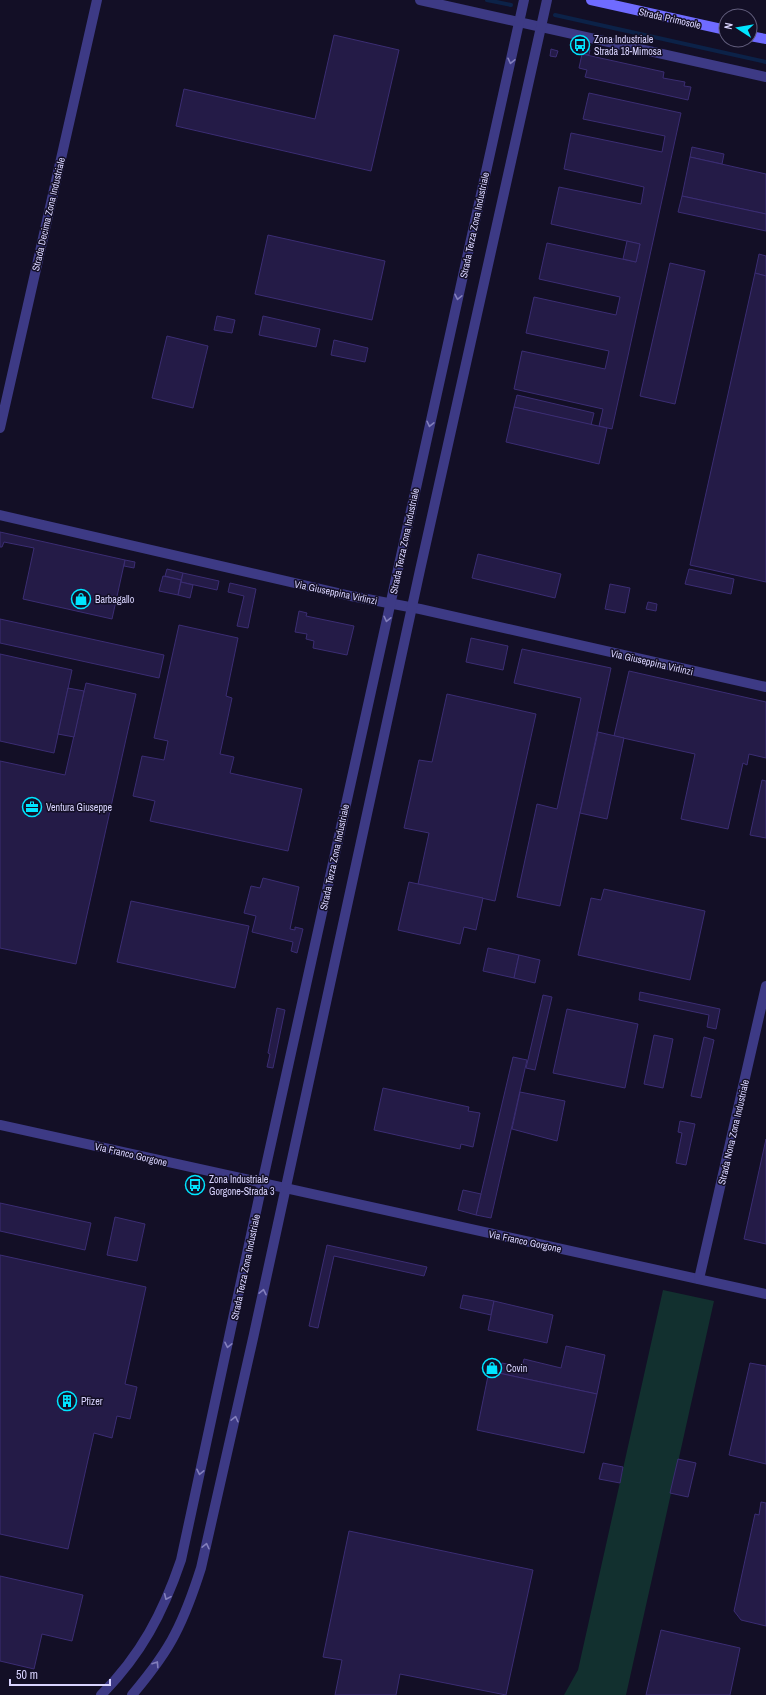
<svg xmlns="http://www.w3.org/2000/svg" width="766" height="1695" viewBox="0 0 766 1695" font-family="'Archivo Narrow',sans-serif">
  <rect width="100%" height="100%" fill="#130f26"/>
  <path fill="#12302f" d="M 663,1290 L 714,1301 L 626,1695 L 564,1695 L 578,1670 Z"/>
  <g fill="none" stroke-linecap="round" stroke-linejoin="round">
    <g stroke="#0c2248" stroke-width="4">
      <path d="M 487,0 L 511,5"/>
      <path d="M 555,15 L 766,62"/>
    </g>
  </g>
  <g fill="#241b47" stroke="#3b2d73">
    <path d="M 334,35 L 399,50 L 371,171 L 176,126 L 184,89 L 315,119 Z"/>
    <path d="M 583,48 L 590,50 L 589,55 L 582,54 Z"/>
    <path d="M 551,49 L 558,51 L 556,57 L 550,56 Z"/>
    <path d="M 582,54 L 664,72 L 663,78 L 685,82 L 684,86 L 691,87 L 688,100 L 585,77 L 587,70 L 579,68 Z"/>
    <path d="M 589,93 L 681,113 L 612,429 L 599,426 L 603,409 L 514,389 L 522,351 L 605,369 L 609,351 L 526,333 L 534,297 L 616,315 L 620,297 L 539,279 L 547,243 L 636,262 L 640,244 L 551,224 L 559,187 L 641,204 L 644,187 L 564,169 L 571,133 L 662,152 L 665,136 L 583,119 Z"/>
    <path d="M 692,147 L 724,154 L 722,164 L 690,157 Z"/>
    <path d="M 690,157 L 766,174 L 766,214 L 682,196 Z"/>
    <path d="M 682,196 L 766,214 L 766,231 L 678,212 Z"/>
    <path d="M 268,235 L 385,261 L 372,320 L 255,294 Z"/>
    <path d="M 627,241 L 640,244 L 636,262 L 623,259 Z"/>
    <path d="M 759,254 L 766,256 L 766,276 L 755,273 Z"/>
    <path d="M 670,263 L 705,271 L 675,404 L 640,396 Z"/>
    <path d="M 755,273 L 766,276 L 766,582 L 690,565 Z"/>
    <path d="M 217,316 L 235,320 L 232,333 L 214,330 Z"/>
    <path d="M 263,316 L 320,329 L 316,347 L 259,335 Z"/>
    <path d="M 167,336 L 208,346 L 193,408 L 152,398 Z"/>
    <path d="M 334,340 L 368,348 L 365,362 L 331,355 Z"/>
    <path d="M 517,395 L 594,413 L 591,425 L 514,407 Z"/>
    <path d="M 514,407 L 607,428 L 599,464 L 506,442 Z"/>
    <path d="M 0,532 L 125,560 L 112,619 L 23,599 L 34,548 L 4,542 L 2,547 L 0,547 Z"/>
    <path d="M 478,554 L 561,574 L 555,598 L 472,578 Z"/>
    <path d="M 125,560 L 135,562 L 134,568 L 124,566 Z"/>
    <path d="M 167,569 L 183,573 L 181,580 L 165,576 Z"/>
    <path d="M 689,569 L 734,579 L 731,594 L 685,584 Z"/>
    <path d="M 183,573 L 219,581 L 217,590 L 181,582 Z"/>
    <path d="M 163,576 L 181,580 L 178,595 L 159,591 Z"/>
    <path d="M 181,582 L 193,585 L 190,598 L 178,595 Z"/>
    <path d="M 230,583 L 256,589 L 248,628 L 237,626 L 244,596 L 228,592 Z"/>
    <path d="M 610,584 L 630,588 L 625,613 L 605,609 Z"/>
    <path d="M 648,602 L 657,604 L 656,611 L 646,609 Z"/>
    <path d="M 299,611 L 307,613 L 306,616 L 354,626 L 347,655 L 313,648 L 314,641 L 306,639 L 307,634 L 295,632 Z"/>
    <path d="M 0,619 L 164,655 L 159,678 L 0,643 Z"/>
    <path d="M 179,625 L 238,638 L 226,696 L 232,698 L 220,754 L 234,757 L 230,773 L 302,789 L 288,851 L 150,821 L 155,801 L 133,796 L 142,756 L 164,760 L 168,741 L 154,738 Z"/>
    <path d="M 471,638 L 508,646 L 503,670 L 466,662 Z"/>
    <path d="M 522,649 L 611,668 L 560,906 L 517,897 L 537,804 L 557,809 L 581,698 L 514,683 Z"/>
    <path d="M 0,654 L 72,670 L 54,753 L 0,741 Z"/>
    <path d="M 629,671 L 766,702 L 766,758 L 749,754 L 747,765 L 743,763 L 728,829 L 681,819 L 695,754 L 614,736 Z"/>
    <path d="M 86,683 L 136,694 L 76,964 L 0,948 L 0,761 L 65,775 Z"/>
    <path d="M 68,688 L 84,691 L 74,737 L 58,734 Z"/>
    <path d="M 447,694 L 536,714 L 495,901 L 418,884 L 429,833 L 404,828 L 419,760 L 432,762 Z"/>
    <path d="M 598,732 L 624,738 L 607,819 L 580,813 Z"/>
    <path d="M 762,780 L 766,781 L 766,838 L 750,835 Z"/>
    <path d="M 263,878 L 299,887 L 290,929 L 295,930 L 295,927 L 303,929 L 297,953 L 291,951 L 293,942 L 252,932 L 256,916 L 244,913 L 251,886 L 260,888 Z"/>
    <path d="M 409,882 L 483,898 L 476,930 L 464,927 L 460,944 L 398,930 Z"/>
    <path d="M 604,889 L 705,911 L 690,980 L 578,955 L 591,898 L 601,900 Z"/>
    <path d="M 131,901 L 249,926 L 235,988 L 117,962 Z"/>
    <path d="M 488,948 L 519,955 L 514,978 L 483,971 Z"/>
    <path d="M 519,955 L 540,960 L 535,983 L 514,978 Z"/>
    <path d="M 640,992 L 720,1009 L 716,1029 L 707,1027 L 709,1015 L 639,1000 Z"/>
    <path d="M 543,995 L 552,997 L 535,1070 L 526,1068 Z"/>
    <path d="M 277,1008 L 285,1010 L 273,1068 L 267,1067 L 270,1054 L 268,1053 Z"/>
    <path d="M 567,1009 L 638,1024 L 625,1088 L 553,1073 Z"/>
    <path d="M 654,1035 L 673,1039 L 663,1088 L 644,1084 Z"/>
    <path d="M 704,1037 L 714,1040 L 701,1098 L 691,1096 Z"/>
    <path d="M 513,1057 L 527,1060 L 491,1218 L 476,1215 Z"/>
    <path d="M 383,1088 L 469,1107 L 468,1111 L 480,1113 L 473,1147 L 461,1144 L 460,1149 L 374,1130 Z"/>
    <path d="M 520,1092 L 565,1101 L 557,1141 L 512,1129 Z"/>
    <path d="M 680,1121 L 695,1124 L 686,1165 L 676,1163 L 682,1133 L 678,1132 Z"/>
    <path d="M 766,1139 L 766,1244 L 744,1239 Z"/>
    <path d="M 463,1190 L 481,1194 L 476,1215 L 458,1210 Z"/>
    <path d="M 0,1203 L 91,1223 L 85,1250 L 0,1231 Z"/>
    <path d="M 115,1217 L 145,1224 L 137,1261 L 107,1255 Z"/>
    <path d="M 327,1245 L 427,1267 L 424,1276 L 334,1256 L 318,1328 L 309,1326 Z"/>
    <path d="M 0,1255 L 146,1287 L 125,1384 L 137,1387 L 130,1419 L 117,1416 L 112,1438 L 94,1433 L 68,1549 L 0,1534 Z"/>
    <path d="M 463,1295 L 494,1301 L 491,1315 L 460,1308 Z"/>
    <path d="M 494,1301 L 553,1315 L 547,1343 L 488,1330 Z"/>
    <path d="M 566,1346 L 605,1355 L 597,1394 L 499,1373 L 502,1363 L 522,1367 L 524,1359 L 561,1368 Z"/>
    <path d="M 750,1363 L 766,1366 L 766,1464 L 729,1455 Z"/>
    <path d="M 489,1371 L 597,1394 L 584,1453 L 477,1430 Z"/>
    <path d="M 678,1459 L 696,1463 L 688,1497 L 670,1493 Z"/>
    <path d="M 603,1463 L 623,1467 L 620,1483 L 599,1479 Z"/>
    <path d="M 761,1502 L 766,1503 L 766,1626 L 741,1620 L 734,1611 L 755,1514 L 759,1515 Z"/>
    <path d="M 349,1531 L 533,1570 L 506,1695 L 400,1674 L 396,1695 L 335,1695 L 342,1660 L 323,1657 Z"/>
    <path d="M 0,1576 L 83,1595 L 72,1641 L 42,1634 L 34,1669 L 0,1661 Z"/>
    <path d="M 661,1630 L 740,1648 L 730,1695 L 646,1695 Z"/>
  </g>
  <g fill="none" stroke-linecap="round" stroke-linejoin="round">
    <g stroke="#3d3a85" stroke-width="10">
      <path d="M 420,0 L 766,77"/>
      <path d="M 0,428 L 97,0"/>
      <path d="M 0,515 L 351,596 L 420,609 L 766,687"/>
      <path d="M 0,1125 L 766,1294"/>
      <path d="M 699,1279 L 766,986"/>
      <path d="M 101,1695 C 141,1655 163,1613 181,1560 L 262,1184 L 524,0"/>
      <path d="M 132,1695 C 148,1676 164,1656 175,1634 C 186,1613 194,1590 201,1568 L 254,1334 L 420,570 L 547,0"/>
    </g>
    <g stroke="#6f6bff" stroke-width="10">
      <path d="M 591,0 L 726,30"/>
      <path d="M 750,36 L 766,39"/>
    </g>
  </g>
  <defs><path id="oneway-chevron" d="M-2-3.5L2.5 0L-2 3.5" fill="none" stroke-width="1.6" stroke-linecap="round" stroke-linejoin="round"/></defs>
  <g stroke="#837fbc">
    <use href="#oneway-chevron" transform="translate(511 61) rotate(103)"/>
    <use href="#oneway-chevron" transform="translate(458 297) rotate(102)"/>
    <use href="#oneway-chevron" transform="translate(430 424) rotate(103)"/>
    <use href="#oneway-chevron" transform="translate(387 619) rotate(103)"/>
    <use href="#oneway-chevron" transform="translate(263 1292) rotate(-78)"/>
    <use href="#oneway-chevron" transform="translate(228 1345) rotate(102)"/>
    <use href="#oneway-chevron" transform="translate(235 1419) rotate(-77)"/>
    <use href="#oneway-chevron" transform="translate(200 1472) rotate(102)"/>
    <use href="#oneway-chevron" transform="translate(206 1546) rotate(-77)"/>
    <use href="#oneway-chevron" transform="translate(167 1597) rotate(114)"/>
    <use href="#oneway-chevron" transform="translate(156 1664) rotate(-57)"/>
  </g>
  <defs>
    <g id="bus-ring" transform="scale(1)"><circle r="9.5" fill="#130f26" stroke="#00e5ff" stroke-width="1.5"/><path d="M-5-6H5V4H4V6H2V4H-2V6H-4V4H-5ZM-3.5-4V0h7V-4ZM-3.5 1.2v1.5H-2V1.2ZM2 1.2v1.5H3.5V1.2Z" fill="#00e5ff"/></g>
    <g id="shop-ring" transform="scale(1)"><circle r="9.5" fill="#130f26" stroke="#00e5ff" stroke-width="1.5"/><path d="M-5-2.5h2.3a2.7 3.5 0 0 1 5.4 0H5L5.5 6h-11ZM-1.5-2.5h3a1.5 2.3 0 0 0-3 0Z" fill="#00e5ff"/></g>
    <g id="office-ring" transform="scale(1)"><circle r="9.5" fill="#130f26" stroke="#00e5ff" stroke-width="1.5"/><path d="M-6-3h4V-5.5h4V-3h4V5H-6ZM-1-4.5V-3h2v-1.5ZM-6 0V1H6V0Z" fill="#00e5ff"/></g>
    <g id="building-ring" transform="scale(1)"><circle r="9.5" fill="#130f26" stroke="#00e5ff" stroke-width="1.5"/><path d="M-4-6H4V6H1V3H-1V6H-4ZM-2.5-4.3h1.7v1.8h-1.7ZM.8-4.3h1.7v1.8H.8ZM-2.5-1h1.7V.8h-1.7ZM.8-1h1.7V.8H.8Z" fill="#00e5ff"/></g>
  </defs>
  <g fill-rule="evenodd">
    <use href="#bus-ring" x="580" y="45"/>
    <use href="#shop-ring" x="81" y="599"/>
    <use href="#office-ring" x="32" y="807"/>
    <use href="#bus-ring" x="195" y="1185"/>
    <use href="#shop-ring" x="492" y="1368"/>
    <use href="#building-ring" x="67" y="1401"/>
  </g>
  <g text-anchor="middle" stroke-width="3" stroke-linejoin="round" paint-order="stroke">
    <g font-size="10" fill="#d9d4ff" stroke="#130f26">
      <text transform="translate(670 18) rotate(13)" y="4">Strada Primosole</text>
      <text transform="translate(48 214) rotate(-77)" y="4">Strada Decima Zona Industriale</text>
      <text transform="translate(474 225) rotate(-78)" y="4">Strada Terza Zona Industriale</text>
      <text transform="translate(404 541) rotate(-78)" y="4">Strada Terza Zona Industriale</text>
      <text transform="translate(336 592) rotate(12)" y="4">Via Giuseppina Virlinzi</text>
      <text transform="translate(652 662) rotate(13)" y="4">Via Giuseppina Virlinzi</text>
      <text transform="translate(334 857) rotate(-78)" y="4">Strada Terza Zona Industriale</text>
      <text transform="translate(733 1132) rotate(-77)" y="4">Strada Nona Zona Industriale</text>
      <text transform="translate(131 1154) rotate(13)" y="4">Via Franco Gorgone</text>
      <text transform="translate(525 1241) rotate(12)" y="4">Via Franco Gorgone</text>
      <text transform="translate(245 1267) rotate(-78)" y="4">Strada Terza Zona Industriale</text>
    </g>
    <g font-size="10" fill="#d9d4ff" stroke="#130f26" text-anchor="start">
      <text x="594" y="43">Zona Industriale<tspan x="594" dy="12">Strada 18-Mimosa</tspan></text>
      <text x="95" y="603">Barbagallo</text>
      <text x="46" y="811">Ventura Giuseppe</text>
      <text x="209" y="1183">Zona Industriale<tspan x="209" dy="12">Gorgone-Strada 3</tspan></text>
      <text x="506" y="1372">Covin</text>
      <text x="81" y="1405">Pfizer</text>
    </g>
  </g>
  <g transform="translate(738 28) rotate(282)"><circle r="19" fill="#130f26" stroke="#625e7d"/>
  <path d="M0-3L7 15L0 10L-7 15Z" fill="#00e5ff"/>
  <text y="-6" font-size="11" font-weight="bold" text-anchor="middle" fill="#d9d4ff">N</text>
  </g>
  <path d="M10 1679v6h100v-6" fill="none" stroke="#d9d4ff" stroke-width="2"/>
  <text x="16" y="1679" font-size="12" fill="#d9d4ff" stroke="#130f26" stroke-width="3" paint-order="stroke">50 m</text>
</svg>
